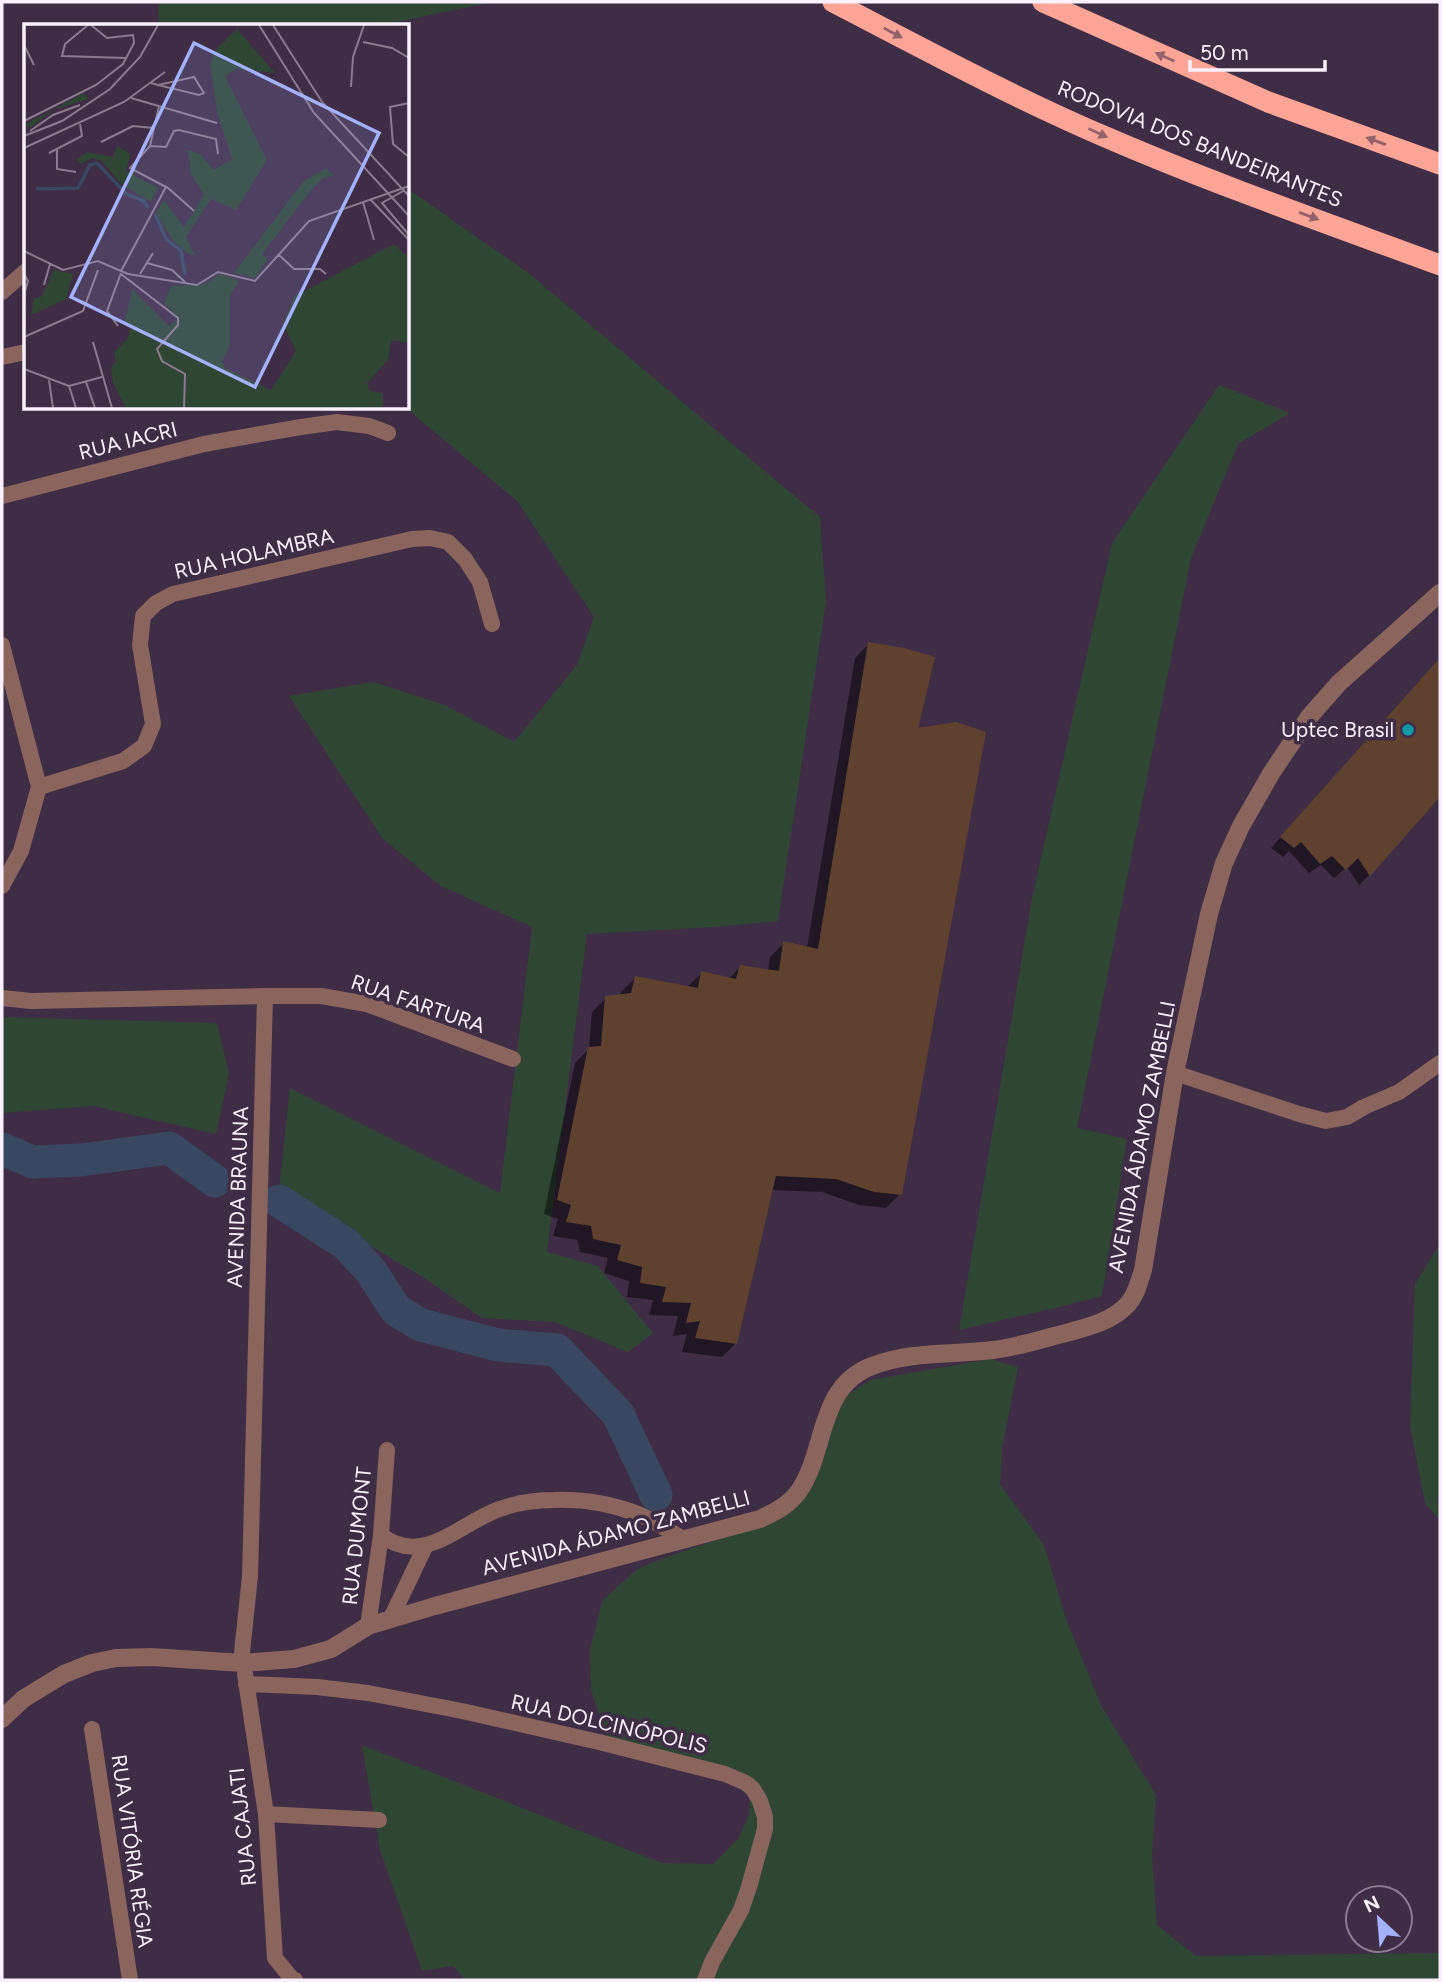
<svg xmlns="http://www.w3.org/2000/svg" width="1442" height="1982" viewBox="0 0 1442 1982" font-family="Figtree,sans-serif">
  <rect width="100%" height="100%" fill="#3f2c45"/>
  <g fill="#304635">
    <path d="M 158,2 L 492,2 L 378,26 L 159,26 Z"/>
    <path d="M 408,189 L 527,272 L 820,517 L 826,601 L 778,921 L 715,927 L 587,934 L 547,1252 L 598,1266 L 653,1333 L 628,1352 L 555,1322 L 482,1318 L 424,1278 L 279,1190 L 290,1088 L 500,1193 L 532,927 L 441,886 L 383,839 L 289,696 L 373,682 L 445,705 L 514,742 L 577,665 L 594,617 L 517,501 L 406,408 L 408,408 Z"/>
    <path d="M 1219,385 L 1290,413 L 1238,444 L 1191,558 L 1077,1128 L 1127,1139 L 1102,1296 L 1051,1309 L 959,1330 L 1032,898 L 1112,543 Z"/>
    <path d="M 2,1017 L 217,1023 L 229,1074 L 216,1134 L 93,1106 L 2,1113 Z"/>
    <path d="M 1440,1244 L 1440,1520 L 1425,1503 L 1410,1426 L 1415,1284 Z"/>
    <path d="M 990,1359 L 1018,1367 L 1002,1449 L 1000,1484 L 1044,1545 L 1066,1619 L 1101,1705 L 1156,1795 L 1152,1855 L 1157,1925 L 1196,1956 L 1440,1953 L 1440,1980 L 465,1980 L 453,1966 L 422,1971 L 380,1850 L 362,1745 L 662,1863 L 713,1864 L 738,1839 L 749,1815 L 751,1777 L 608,1738 L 591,1691 L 590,1650 L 602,1601 L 637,1569 L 661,1559 L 775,1520 L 846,1396 L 870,1380 Z"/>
  </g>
  <g fill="#0007">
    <path d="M 869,644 L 916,730 L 900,1194 L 886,1208 L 859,1205 L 822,1192 L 771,1190 L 736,1343 L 722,1357 L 682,1352 L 687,1334 L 673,1336 L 678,1316 L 649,1315 L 653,1300 L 627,1297 L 629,1281 L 604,1273 L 608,1258 L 580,1252 L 577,1240 L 553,1236 L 558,1219 L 544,1214 L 575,1063 L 589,1049 L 592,1012 L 606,998 L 620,996 L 621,992 L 635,978 L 687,987 L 702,973 L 728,979 L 741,967 L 768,971 L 770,957 L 784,943 L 807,948 L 855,658 Z"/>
    <path d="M 1438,663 L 1440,665 L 1440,794 L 1369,875 L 1359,885 L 1347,867 L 1334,878 L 1321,865 L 1309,873 L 1289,851 L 1283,857 L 1271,848 Z"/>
  </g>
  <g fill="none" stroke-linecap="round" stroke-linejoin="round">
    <g stroke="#394760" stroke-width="33">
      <path d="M 2,1149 L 33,1162 L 81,1160 L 169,1148 L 215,1181"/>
      <path d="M 279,1201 L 346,1244 L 371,1271 L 396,1310 L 421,1325 L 498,1345 L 557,1350 L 618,1414 L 656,1495"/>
    </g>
  </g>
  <g fill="#5e422f">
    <path d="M 868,642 L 904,648 L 935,657 L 918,728 L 956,722 L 986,732 L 902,1195 L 874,1192 L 836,1179 L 776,1176 L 737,1344 L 695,1338 L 700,1321 L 686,1323 L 691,1303 L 662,1302 L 666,1287 L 640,1283 L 642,1267 L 617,1260 L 621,1245 L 593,1239 L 591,1226 L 566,1222 L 571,1205 L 557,1200 L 588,1047 L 601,1046 L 605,996 L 631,993 L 635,976 L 698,988 L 701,971 L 736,979 L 740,965 L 779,971 L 783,941 L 818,949 Z"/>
    <path d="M 1438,660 L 1440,662 L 1440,797 L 1370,876 L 1358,858 L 1346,870 L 1332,856 L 1320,864 L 1301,842 L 1294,848 L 1280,837 Z"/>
  </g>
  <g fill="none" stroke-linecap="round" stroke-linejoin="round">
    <g stroke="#89655e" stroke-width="16">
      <path d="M 2,292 L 26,271"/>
      <path d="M 2,357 L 26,352"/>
      <path d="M 2,496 L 204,444 L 301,427 L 337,422 L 369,426 L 388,433"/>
      <path d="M 2,645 L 39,787 L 21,851 L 2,886"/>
      <path d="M 39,787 L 123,761 L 144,746 L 153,724 L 140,645 L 143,616 L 156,603 L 173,594 L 412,539 L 430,538 L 448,542 L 465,559 L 480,582 L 492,624"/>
      <path d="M 265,996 L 321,996 L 367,1004 L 513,1059"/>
      <path d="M 2,998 L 31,1001 L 265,996 L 250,1576 L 241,1662"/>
      <path d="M 1175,1073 L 1299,1114 L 1326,1121 L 1347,1117 L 1364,1107 L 1399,1092 L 1440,1063"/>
      <path d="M 381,1535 C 422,1567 458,1525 497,1510 C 515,1503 535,1500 554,1500 C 583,1499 612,1504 638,1514 C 654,1520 670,1532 685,1540"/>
      <path d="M 390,1620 L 425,1547"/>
      <path d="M 368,1626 L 381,1535 L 387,1450"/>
      <path d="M 245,1674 L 266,1814 L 275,1958 L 293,1980 L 295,1980"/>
      <path d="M 246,1684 L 317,1687 L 368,1693 L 462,1711 L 599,1742 L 725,1774 L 746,1783 L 753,1789 L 760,1801 L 765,1817 L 765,1829 L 749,1887 L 741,1910 L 712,1962 L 705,1980"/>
      <path d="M 92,1729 L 130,1980"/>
      <path d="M 266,1814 L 379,1820"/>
    </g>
    <path stroke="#89655e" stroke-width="18" d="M 2,1719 L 23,1699 L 64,1674 L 92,1663 L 116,1658 L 151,1657 L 243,1663 L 294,1659 L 331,1649 L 368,1626 L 435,1606 L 760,1519 C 775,1512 789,1505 799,1491 C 827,1450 817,1387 872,1366 C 910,1351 953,1355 993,1350 C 1018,1347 1042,1339 1066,1333 C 1088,1327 1113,1321 1128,1304 C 1137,1294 1139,1281 1143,1270 L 1175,1073 L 1209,914 L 1224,863 L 1241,826 L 1272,772 L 1309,717 L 1339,683 L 1440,593"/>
    <g stroke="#fca596" stroke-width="21">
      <path d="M 833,2 C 924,49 1014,98 1108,138 C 1217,185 1329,224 1440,265"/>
      <path d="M 1043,2 L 1268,102 L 1440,164"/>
    </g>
  </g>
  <defs><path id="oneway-solid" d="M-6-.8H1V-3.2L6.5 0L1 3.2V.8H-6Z" transform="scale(1.75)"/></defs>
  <g fill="#946269">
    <use href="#oneway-solid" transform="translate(893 33) rotate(28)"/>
    <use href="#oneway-solid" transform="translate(1165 57) rotate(-156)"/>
    <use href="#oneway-solid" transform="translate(1098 133) rotate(25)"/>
    <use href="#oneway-solid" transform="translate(1376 141) rotate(-160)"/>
    <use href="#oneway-solid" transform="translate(1309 216) rotate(20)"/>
  </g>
  <circle fill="#0f9aa8" stroke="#3f2c45" stroke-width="2.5" cx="1408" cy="730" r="7"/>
  <g text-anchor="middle" stroke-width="7" stroke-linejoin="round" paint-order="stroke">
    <g font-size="21" fill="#fbf1fe" stroke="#3f2c45">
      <text transform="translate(1200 144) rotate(22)" y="7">RODOVIA DOS BANDEIRANTES</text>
      <text transform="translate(128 441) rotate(-14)" y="7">RUA IACRI</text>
      <text transform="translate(254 554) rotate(-13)" y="7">RUA HOLAMBRA</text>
      <text transform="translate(418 1004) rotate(19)" y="7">RUA FARTURA</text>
      <text transform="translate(1142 1137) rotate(-79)" y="7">AVENIDA ÁDAMO ZAMBELLI</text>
      <text transform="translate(238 1197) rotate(-88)" y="7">AVENIDA BRAUNA</text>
      <text transform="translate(616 1533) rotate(-15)" y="7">AVENIDA ÁDAMO ZAMBELLI</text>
      <text transform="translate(357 1536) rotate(-84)" y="7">RUA DUMONT</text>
      <text transform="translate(609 1724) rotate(13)" y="7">RUA DOLCINÓPOLIS</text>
      <text transform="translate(243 1827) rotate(-96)" y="7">RUA CAJATI</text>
      <text transform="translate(132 1851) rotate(82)" y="7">RUA VITÓRIA RÉGIA</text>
    </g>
    <g font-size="21" fill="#fbf1fe" stroke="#3f2c45" text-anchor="end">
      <text x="1394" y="737">Uptec Brasil</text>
    </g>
  </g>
  <g transform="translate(24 24)">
    <rect width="385" height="385" fill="#3f2c45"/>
    <path d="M 213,5 L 251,49 L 212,45 L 201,52 L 243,136 L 212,186 L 187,175 L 162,213 L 171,231 L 166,231 L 150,218 L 132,189 L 140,176 L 160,203 L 180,171 L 167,150 L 164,126 L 176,130 L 190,146 L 208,135 L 193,88 L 186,40 L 192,26 ZM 60,69 L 64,75 L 29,86 L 6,104 L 0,101 ZM 93,122 L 106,130 L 102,147 L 134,164 L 127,178 L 97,160 L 78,137 L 68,134 L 56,140 L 53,135 L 63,128 L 89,133 ZM 302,144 L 310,152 L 301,153 L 288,165 L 238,230 L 244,235 L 231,254 L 210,249 L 279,158 ZM 370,220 L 385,234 L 385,319 L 367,316 L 364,336 L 343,359 L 346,367 L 359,369 L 359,384 L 102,384 L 89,359 L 87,343 L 92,338 L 90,329 L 104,314 L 107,303 L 101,298 L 108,265 L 145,302 L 155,294 L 140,279 L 147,262 L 179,261 L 196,250 L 212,255 L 215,258 L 206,271 L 206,321 L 198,338 L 201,344 L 247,366 L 272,327 L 259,300 L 271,272 ZM 30,246 L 49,250 L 42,275 L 7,291 L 10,274 L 17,273 Z" fill="#304635"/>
    <path fill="none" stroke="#394760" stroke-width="3.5" d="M 12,165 L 54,164 L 66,141 L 73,139 L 102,170 L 120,177 L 124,184M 131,190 L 142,215 L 157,227 L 161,251"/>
    <path fill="none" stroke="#8a7b8f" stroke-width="2" d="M 64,1 L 41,20 L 38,32 L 102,34M 235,1 L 290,89 L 385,192M 249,1 L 298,78 L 385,172M 339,18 L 368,24 L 385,34M 0,21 L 10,41M 127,59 L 134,61 L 175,71 L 180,69 L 170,53 L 134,61M 327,63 L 329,33 L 340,1M 107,74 L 193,99M 385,79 L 366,83 L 369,120 L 385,133M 0,97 L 72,61 L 99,40 L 110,19 L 109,11 L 83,14 L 67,1M 6,107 L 29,91 L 56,81M 0,112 L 38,97 L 86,65 L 116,33 L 134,1M 77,118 L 109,102 L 130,104M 126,122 L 142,123 L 150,107 L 155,106 L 192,115 L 194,130M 0,124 L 100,78 L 141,48M 33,126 L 33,145 L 52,148M 25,129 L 58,112 L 56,100M 143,163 L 170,187M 381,166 L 358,179 L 385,211M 346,175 L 385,216M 339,178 L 350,216M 0,227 L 39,246 L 74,237 L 104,250 L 173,261 L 194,248 L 231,257 L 285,197 L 385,162M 254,230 L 270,245 L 296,245 L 302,250M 123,239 L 148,246 L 162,259M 97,247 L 142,163 L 106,144 L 126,122 L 135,82M 0,250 L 4,257 L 0,271M 97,250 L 154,294 L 154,301 L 133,325 L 138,337 L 161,350 L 160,384M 116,250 L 129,229M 20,261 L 26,240M 94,302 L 83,287 L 97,249M 0,313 L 59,287 L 74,246M 69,318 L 88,384M 0,345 L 45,362 L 78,353M 25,356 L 29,384M 62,358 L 71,384M 45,362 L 52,384"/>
    <path fill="#a4b2fc" fill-opacity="0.15" stroke="#a4b2fc" stroke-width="3.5" d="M 170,19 L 355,109 L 231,363 L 47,273 Z"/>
    <rect width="385" height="385" fill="none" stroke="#fbf1fe" stroke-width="3.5"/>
  </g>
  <rect width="1442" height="1982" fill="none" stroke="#fbf1fe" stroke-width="7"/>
  <g transform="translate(1379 1919) rotate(334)"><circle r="33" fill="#3f2c45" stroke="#8a7b8f" stroke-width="2"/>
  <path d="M0-5L12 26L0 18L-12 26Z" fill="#a4b2fc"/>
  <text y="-10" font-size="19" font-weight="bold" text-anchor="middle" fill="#fbf1fe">N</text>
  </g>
  <path d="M1190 60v10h135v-10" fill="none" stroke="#fbf1fe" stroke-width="3.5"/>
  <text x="1200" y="60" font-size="21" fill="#fbf1fe" stroke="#3f2c45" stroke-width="5" paint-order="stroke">50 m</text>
</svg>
